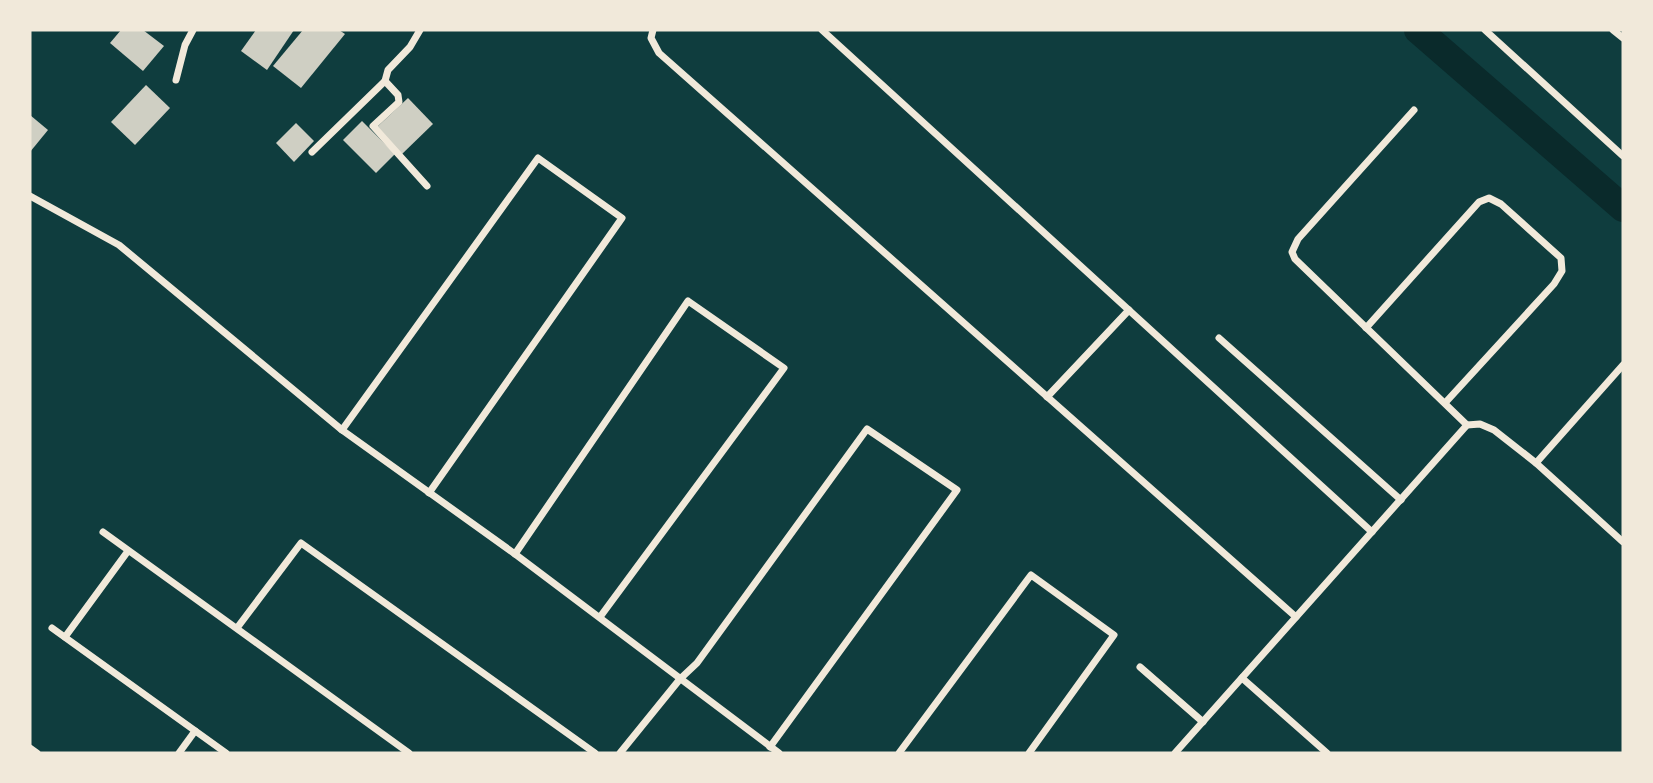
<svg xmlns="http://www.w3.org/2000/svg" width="1653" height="783" viewBox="0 0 1653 783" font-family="'Work Sans',sans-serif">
  <rect width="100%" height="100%" fill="#0f3d3e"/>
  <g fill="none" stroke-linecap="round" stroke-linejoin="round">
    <path stroke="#0a2a2b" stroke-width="28" d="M 1418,30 L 1623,208"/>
  </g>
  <g fill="#cfcfc3">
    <path d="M 121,30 L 143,30 L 164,46 L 143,71 L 110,43 Z"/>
    <path d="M 256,30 L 294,30 L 267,70 L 241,51 Z"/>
    <path d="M 303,30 L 339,30 L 345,34 L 301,88 L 273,66 Z"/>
    <path d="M 146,85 L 170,108 L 135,145 L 111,122 Z"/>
    <path d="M 408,98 L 433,124 L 401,155 L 376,128 Z"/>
    <path d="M 30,115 L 48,130 L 30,152 Z"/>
    <path d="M 362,121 L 395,154 L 376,173 L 343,140 Z"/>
    <path d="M 296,123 L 314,141 L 294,162 L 276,143 Z"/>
  </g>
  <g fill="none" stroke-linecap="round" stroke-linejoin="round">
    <g stroke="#f1e9da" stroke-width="7">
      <path d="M 420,30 L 410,47 L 388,70 L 385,81 L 398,95 L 399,102 L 373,126 L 427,186"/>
      <path d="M 653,30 L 651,38 L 659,53 L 1296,617"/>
      <path d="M 822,30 L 1372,532"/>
      <path d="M 1485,30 L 1623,156"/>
      <path d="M 1613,30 L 1623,38"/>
      <path d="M 176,80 L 185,45 L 193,30"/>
      <path d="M 1414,110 L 1298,239 L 1292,252 L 1295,259 L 1467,425"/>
      <path d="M 312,152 L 385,81"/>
      <path d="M 30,196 L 119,245 L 342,430 L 515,554 L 779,753"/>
      <path d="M 1366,328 L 1479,202 L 1489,198 L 1501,204 L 1561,258 L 1562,271 L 1554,284 L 1445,403"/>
      <path d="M 1219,338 L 1401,500"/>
      <path d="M 1047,397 L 1129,310"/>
      <path d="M 342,430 L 538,158 L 622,218 L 429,493"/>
      <path d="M 1536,463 L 1623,542"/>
      <path d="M 103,532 L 409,753"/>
      <path d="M 515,554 L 688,301 L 784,368 L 600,617"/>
      <path d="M 52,628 L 226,753"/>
      <path d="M 237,628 L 301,543 L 595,753"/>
      <path d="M 65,637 L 128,551"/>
      <path d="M 1140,667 L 1203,722"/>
      <path d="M 1242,678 L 1327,753"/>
      <path d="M 30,748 L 37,753"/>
      <path d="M 179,753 L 195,731"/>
      <path d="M 620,753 L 680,679 L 697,663 L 867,429 L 957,490 L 770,747"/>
      <path d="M 899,753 L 1031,575 L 1114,635 L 1029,753"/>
      <path d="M 1175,753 L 1467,425 L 1480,424 L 1494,430 L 1536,463 L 1623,365"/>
    </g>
  </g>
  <rect width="1653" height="783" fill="none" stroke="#f1e9da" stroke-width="63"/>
</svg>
